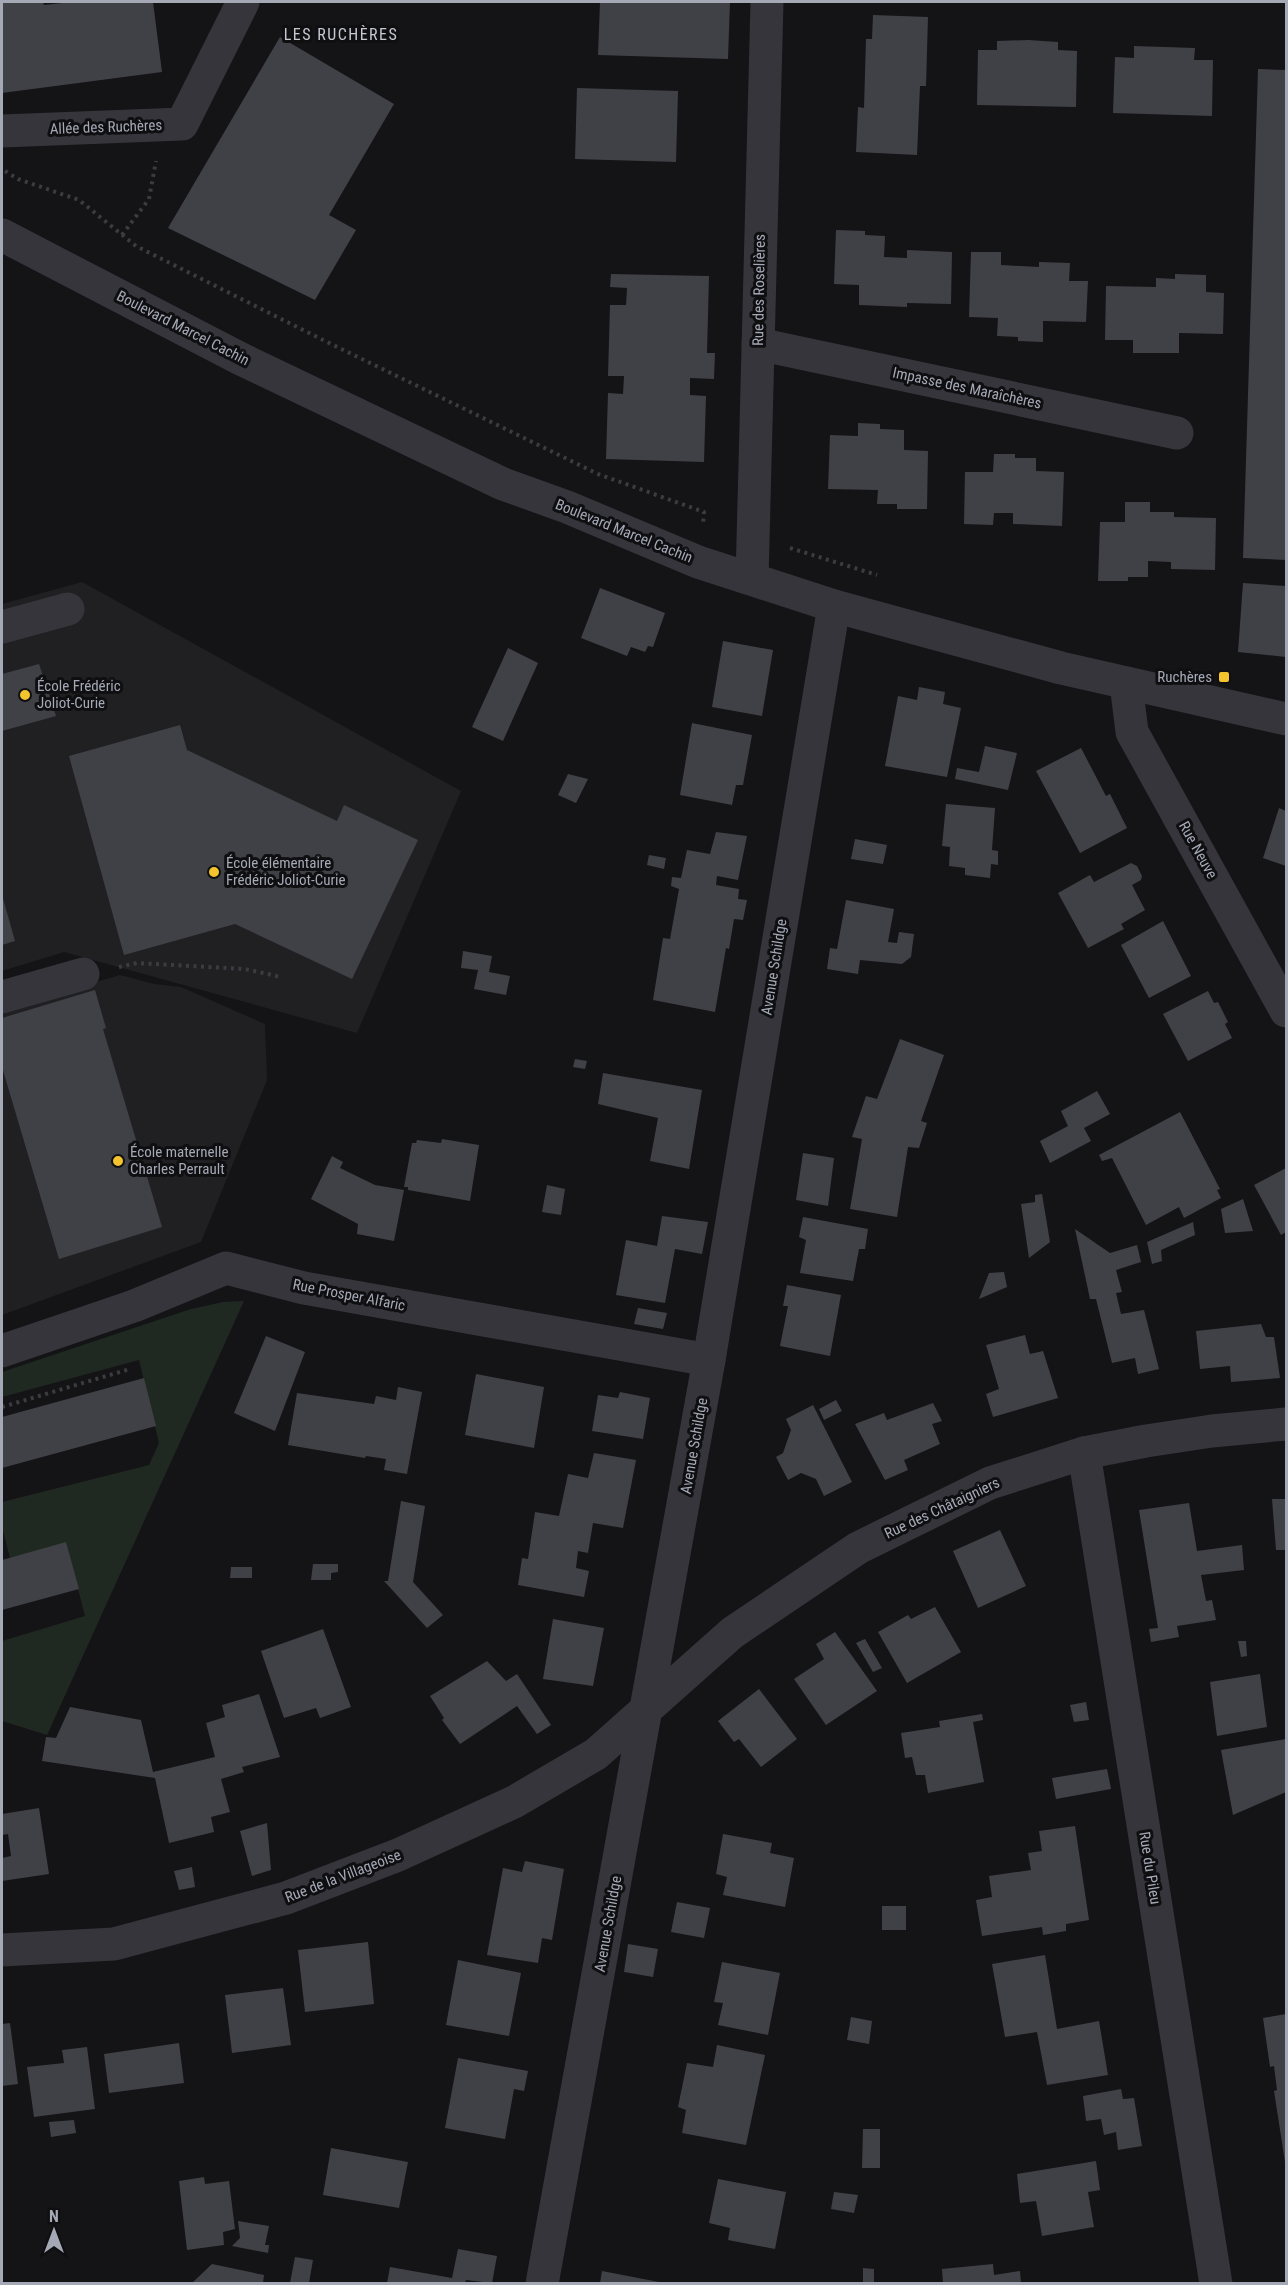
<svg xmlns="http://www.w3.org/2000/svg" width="1288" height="2285" viewBox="0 0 1288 2285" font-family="'Roboto Condensed',sans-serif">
  <rect width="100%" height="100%" fill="#141416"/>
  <g fill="#202023">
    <path d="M 82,582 L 461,791 L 357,1033 L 64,952 L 2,971 L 2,604 Z"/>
    <path d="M 120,975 L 154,984 L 181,987 L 265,1024 L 267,1080 L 201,1242 L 2,1315 L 2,1009 Z"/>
  </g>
  <path fill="#202822" d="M 244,1301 L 47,1735 L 2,1721 L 2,1641 L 85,1616 L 66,1543 L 10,1558 L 2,1527 L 2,1502 L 149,1465 L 159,1443 L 139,1360 L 2,1397 L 2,1372 L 191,1309 L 223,1302 Z"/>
  <g fill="#404146">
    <path d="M 2,2 L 43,2 L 44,5 L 71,2 L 153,2 L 162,72 L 2,93 Z"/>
    <path d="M 600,2 L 730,2 L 728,59 L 598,55 Z"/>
    <path d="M 873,15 L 928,17 L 926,86 L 920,86 L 917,155 L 856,152 L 858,107 L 864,108 L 866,39 L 872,39 Z"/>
    <path d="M 280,37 L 394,104 L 329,215 L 356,230 L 315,300 L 168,228 Z"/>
    <path d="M 1028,40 L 1058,42 L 1058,50 L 1077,51 L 1076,107 L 977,105 L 978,50 L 997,50 L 997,41 Z"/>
    <path d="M 1134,46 L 1195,48 L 1194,60 L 1213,60 L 1212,116 L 1113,113 L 1115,57 L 1134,58 Z"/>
    <path d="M 1258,69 L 1286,70 L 1286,560 L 1243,558 Z"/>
    <path d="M 577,88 L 678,91 L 676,162 L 575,159 Z"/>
    <path d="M 836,230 L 865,231 L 865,235 L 885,236 L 884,257 L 907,258 L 907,250 L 952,252 L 951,304 L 907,303 L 907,307 L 859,305 L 859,285 L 834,284 Z"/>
    <path d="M 971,252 L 1001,252 L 1001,265 L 1039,267 L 1039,262 L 1070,263 L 1069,281 L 1088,281 L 1086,322 L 1043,321 L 1043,342 L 1018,341 L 1018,337 L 997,336 L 998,318 L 969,317 Z"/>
    <path d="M 611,274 L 709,276 L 707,353 L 715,353 L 714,379 L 690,378 L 690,395 L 706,396 L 704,462 L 606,459 L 608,393 L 623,394 L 624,376 L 608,376 L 610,305 L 626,305 L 627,288 L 610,287 Z"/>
    <path d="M 1175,274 L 1206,275 L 1206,292 L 1224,293 L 1223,334 L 1179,333 L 1179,353 L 1133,353 L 1133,340 L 1105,340 L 1106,286 L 1156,287 L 1156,278 L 1175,279 Z"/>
    <path d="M 858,423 L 880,424 L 880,429 L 904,430 L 904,450 L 928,451 L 927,509 L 897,509 L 897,504 L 877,504 L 878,490 L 828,489 L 830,435 L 858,436 Z"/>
    <path d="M 994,454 L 1015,454 L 1015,458 L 1036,458 L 1036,471 L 1064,472 L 1062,526 L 1013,524 L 1013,513 L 994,513 L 993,525 L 964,524 L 965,472 L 993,472 Z"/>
    <path d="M 1125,502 L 1150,502 L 1150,512 L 1174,512 L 1174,517 L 1216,518 L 1215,570 L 1171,569 L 1171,562 L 1148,561 L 1148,577 L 1128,577 L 1128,581 L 1098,581 L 1100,522 L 1125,522 Z"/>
    <path d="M 1243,583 L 1286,586 L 1286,657 L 1238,652 Z"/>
    <path d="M 600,588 L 665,613 L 653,647 L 648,646 L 645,652 L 631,647 L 627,656 L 581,638 Z"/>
    <path d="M 723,641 L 773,650 L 762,716 L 712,707 Z"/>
    <path d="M 508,648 L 538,663 L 503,741 L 472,727 Z"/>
    <path d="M 39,664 L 56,716 L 2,731 L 2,674 Z"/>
    <path d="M 919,687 L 945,692 L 943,704 L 961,708 L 947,777 L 885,766 L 898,696 L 917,700 Z"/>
    <path d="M 692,723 L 752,735 L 743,785 L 736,785 L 732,805 L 680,795 Z"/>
    <path d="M 180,725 L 187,750 L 337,821 L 344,805 L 418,840 L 352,979 L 235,924 L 124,955 L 69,756 Z"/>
    <path d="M 985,746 L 1017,753 L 1008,790 L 955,779 L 957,768 L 979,772 Z"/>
    <path d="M 1081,748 L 1106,796 L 1110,794 L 1127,828 L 1080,853 L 1036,771 Z"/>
    <path d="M 568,774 L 588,779 L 576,803 L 558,795 Z"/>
    <path d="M 946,804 L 995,808 L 992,850 L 998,851 L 998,865 L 991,864 L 990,878 L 965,875 L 965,868 L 949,866 L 950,847 L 942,846 Z"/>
    <path d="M 1279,808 L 1286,811 L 1286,866 L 1263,858 Z"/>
    <path d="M 716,832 L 747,836 L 738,880 L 717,876 L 716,885 L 739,889 L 738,899 L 747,900 L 743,920 L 734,919 L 729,949 L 726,948 L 715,1012 L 653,1000 L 663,938 L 670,939 L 679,889 L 671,886 L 672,877 L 681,878 L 687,850 L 710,854 Z"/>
    <path d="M 855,839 L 887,845 L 883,864 L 851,859 Z"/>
    <path d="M 649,855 L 666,858 L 664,869 L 647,865 Z"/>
    <path d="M 1131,863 L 1137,866 L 1142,876 L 1141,880 L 1132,885 L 1145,910 L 1121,924 L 1124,929 L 1088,948 L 1058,893 L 1090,875 L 1094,882 Z"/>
    <path d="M 2,895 L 15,941 L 2,945 Z"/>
    <path d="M 846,900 L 894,909 L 888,942 L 897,943 L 899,932 L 914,934 L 911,957 L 902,964 L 860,960 L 858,974 L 827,969 L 830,948 L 837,949 Z"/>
    <path d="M 1163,921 L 1191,976 L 1149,998 L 1121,945 Z"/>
    <path d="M 463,951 L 492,956 L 489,972 L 510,976 L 506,995 L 474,989 L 478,970 L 461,968 Z"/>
    <path d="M 95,990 L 106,1028 L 103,1029 L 162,1227 L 59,1259 L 2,1067 L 2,1018 Z"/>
    <path d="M 1208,991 L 1214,1003 L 1218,1002 L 1228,1022 L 1225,1024 L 1232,1038 L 1188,1061 L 1163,1014 Z"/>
    <path d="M 900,1039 L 944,1055 L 921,1121 L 927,1123 L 919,1148 L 908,1147 L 897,1217 L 850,1209 L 862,1139 L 852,1137 L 866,1096 L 877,1099 Z"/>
    <path d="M 575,1059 L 587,1061 L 585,1069 L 573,1067 Z"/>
    <path d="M 603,1073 L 702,1090 L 689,1169 L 650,1161 L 658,1118 L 598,1104 Z"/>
    <path d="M 1097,1091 L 1110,1114 L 1084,1128 L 1091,1141 L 1050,1163 L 1040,1141 L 1068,1126 L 1061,1111 Z"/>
    <path d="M 1180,1112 L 1220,1189 L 1217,1190 L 1221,1198 L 1184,1218 L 1179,1207 L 1146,1225 L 1112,1158 L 1102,1161 L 1099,1155 Z"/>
    <path d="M 442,1139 L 479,1145 L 470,1201 L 408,1190 L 408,1187 L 404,1187 L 412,1143 L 416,1143 L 417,1140 L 441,1143 Z"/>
    <path d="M 803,1153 L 834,1158 L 828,1206 L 796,1200 Z"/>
    <path d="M 332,1156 L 343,1162 L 340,1168 L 375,1185 L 404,1190 L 394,1241 L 357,1234 L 358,1224 L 311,1199 Z"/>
    <path d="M 1286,1168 L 1286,1232 L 1281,1235 L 1254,1185 Z"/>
    <path d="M 547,1185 L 565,1189 L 561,1215 L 542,1212 Z"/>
    <path d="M 1042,1194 L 1050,1242 L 1029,1258 L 1021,1204 L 1035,1202 L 1035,1195 Z"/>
    <path d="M 1243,1199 L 1253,1231 L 1225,1233 L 1221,1209 Z"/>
    <path d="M 662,1216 L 708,1222 L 702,1254 L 675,1249 L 665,1303 L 616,1295 L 626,1240 L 657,1246 Z"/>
    <path d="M 803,1217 L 868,1229 L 865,1249 L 859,1249 L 853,1281 L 800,1273 L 806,1240 L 799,1237 Z"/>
    <path d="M 1193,1222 L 1195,1235 L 1161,1250 L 1162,1261 L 1152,1264 L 1147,1242 Z"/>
    <path d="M 1075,1229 L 1110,1253 L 1137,1245 L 1141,1262 L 1116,1270 L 1122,1292 L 1116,1293 L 1121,1314 L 1144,1310 L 1159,1369 L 1138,1374 L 1135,1358 L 1112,1363 L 1096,1299 L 1090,1299 Z"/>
    <path d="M 1004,1272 L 1007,1287 L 979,1299 L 989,1273 Z"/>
    <path d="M 787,1285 L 841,1295 L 830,1356 L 780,1346 L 788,1306 L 783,1306 Z"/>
    <path d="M 638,1308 L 667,1313 L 663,1329 L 634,1324 Z"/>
    <path d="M 1261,1324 L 1266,1337 L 1274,1337 L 1280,1378 L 1231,1382 L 1230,1366 L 1200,1369 L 1196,1331 Z"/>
    <path d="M 1025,1335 L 1030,1354 L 1043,1351 L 1058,1398 L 993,1417 L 986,1394 L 999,1389 L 986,1345 Z"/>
    <path d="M 266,1336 L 305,1352 L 275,1431 L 234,1413 Z"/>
    <path d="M 476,1374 L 544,1387 L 534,1448 L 465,1435 Z"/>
    <path d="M 144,1378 L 156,1426 L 2,1468 L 2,1417 Z"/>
    <path d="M 398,1387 L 422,1392 L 407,1474 L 384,1470 L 386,1459 L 366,1456 L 365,1458 L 288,1445 L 297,1393 L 374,1404 L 376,1396 L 396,1400 Z"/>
    <path d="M 620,1392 L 650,1398 L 643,1439 L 592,1431 L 598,1395 L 618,1398 Z"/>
    <path d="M 836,1400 L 842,1411 L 824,1420 L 819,1409 Z"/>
    <path d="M 933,1403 L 942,1421 L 932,1424 L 940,1444 L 904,1460 L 908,1470 L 885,1480 L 855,1424 L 884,1413 L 887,1420 Z"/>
    <path d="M 813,1405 L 852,1482 L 824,1496 L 816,1479 L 801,1473 L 788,1480 L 776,1457 L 783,1453 L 791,1430 L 786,1419 Z"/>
    <path d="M 594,1453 L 636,1460 L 623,1528 L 593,1523 L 588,1553 L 578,1551 L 576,1568 L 589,1571 L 584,1597 L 518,1585 L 522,1558 L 528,1559 L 535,1512 L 559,1516 L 568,1474 L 588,1478 Z"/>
    <path d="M 1272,1499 L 1286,1499 L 1286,1550 L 1276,1550 Z"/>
    <path d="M 401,1501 L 425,1506 L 413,1582 L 443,1615 L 427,1628 L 384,1581 L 388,1581 Z"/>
    <path d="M 1189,1503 L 1197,1551 L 1242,1545 L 1244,1570 L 1201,1575 L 1206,1601 L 1212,1600 L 1216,1620 L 1177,1626 L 1179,1637 L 1151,1642 L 1149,1629 L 1158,1628 L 1139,1510 Z"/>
    <path d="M 1000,1530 L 1026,1586 L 978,1608 L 953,1551 Z"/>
    <path d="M 66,1542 L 79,1589 L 2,1610 L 2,1560 Z"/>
    <path d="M 313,1564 L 338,1564 L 338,1572 L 331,1573 L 331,1580 L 311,1580 Z"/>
    <path d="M 231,1567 L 252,1567 L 252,1578 L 230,1578 Z"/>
    <path d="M 935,1607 L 961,1652 L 907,1683 L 878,1632 L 908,1615 L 911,1619 Z"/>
    <path d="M 553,1619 L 604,1628 L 593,1686 L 543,1679 Z"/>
    <path d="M 323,1629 L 351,1707 L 320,1718 L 316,1708 L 284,1718 L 261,1651 Z"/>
    <path d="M 835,1632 L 877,1691 L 826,1725 L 794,1679 L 824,1659 L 816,1644 Z"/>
    <path d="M 865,1639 L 882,1668 L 873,1672 L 856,1643 Z"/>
    <path d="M 1238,1641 L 1246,1641 L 1247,1656 L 1241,1657 Z"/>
    <path d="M 487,1661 L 506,1681 L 517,1674 L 551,1725 L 537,1734 L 517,1706 L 460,1744 L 442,1720 L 444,1718 L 430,1696 Z"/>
    <path d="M 1260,1674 L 1267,1727 L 1217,1736 L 1210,1682 Z"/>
    <path d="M 759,1689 L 797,1739 L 761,1767 L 739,1739 L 734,1742 L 718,1721 Z"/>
    <path d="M 259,1694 L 280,1757 L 242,1767 L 244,1772 L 221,1779 L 230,1812 L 211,1817 L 214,1832 L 169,1843 L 155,1778 L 42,1761 L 46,1737 L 56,1738 L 70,1707 L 141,1720 L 153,1772 L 215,1757 L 206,1723 L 225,1717 L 222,1705 Z"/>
    <path d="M 1086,1702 L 1089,1720 L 1074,1722 L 1070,1705 Z"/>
    <path d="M 982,1714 L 983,1720 L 973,1722 L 984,1782 L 928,1793 L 925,1775 L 916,1775 L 912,1757 L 905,1758 L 901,1733 L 940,1727 L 939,1721 Z"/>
    <path d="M 1286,1739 L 1286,1792 L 1233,1815 L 1221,1750 Z"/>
    <path d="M 1107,1769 L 1111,1789 L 1056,1799 L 1052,1778 Z"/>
    <path d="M 39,1808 L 49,1874 L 2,1881 L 2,1858 L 11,1856 L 8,1834 L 2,1835 L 2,1814 Z"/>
    <path d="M 267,1823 L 271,1870 L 252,1876 L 240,1831 Z"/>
    <path d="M 1075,1826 L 1089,1920 L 1066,1924 L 1066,1931 L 1043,1935 L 1042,1927 L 982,1936 L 976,1900 L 992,1897 L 989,1876 L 1031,1870 L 1028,1853 L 1042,1851 L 1039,1831 Z"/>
    <path d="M 723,1834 L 772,1843 L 770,1853 L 794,1858 L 785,1907 L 723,1895 L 727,1877 L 716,1874 Z"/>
    <path d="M 525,1861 L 564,1869 L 552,1940 L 542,1938 L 538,1963 L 487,1955 L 503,1868 L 522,1872 Z"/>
    <path d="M 192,1867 L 195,1887 L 179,1890 L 174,1871 Z"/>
    <path d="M 677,1902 L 710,1908 L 704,1938 L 671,1932 Z"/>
    <rect x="882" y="1906" width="24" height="24"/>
    <path d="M 368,1942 L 374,2004 L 305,2012 L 298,1950 Z"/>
    <path d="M 628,1944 L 658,1949 L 653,1977 L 624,1972 Z"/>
    <path d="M 1045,1955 L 1057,2029 L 1099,2021 L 1108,2075 L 1047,2085 L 1037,2032 L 1005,2037 L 992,1964 Z"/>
    <path d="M 458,1960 L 521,1973 L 509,2036 L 446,2025 Z"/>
    <path d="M 722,1962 L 780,1973 L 768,2035 L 718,2025 L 723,2003 L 714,2002 Z"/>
    <path d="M 283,1988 L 291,2045 L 232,2053 L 225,1995 Z"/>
    <path d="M 1286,2014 L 1286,2162 L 1285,2162 L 1274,2091 L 1277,2090 L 1274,2066 L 1270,2067 L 1263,2018 Z"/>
    <path d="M 851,2017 L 872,2021 L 869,2044 L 847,2040 Z"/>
    <path d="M 10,2023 L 18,2084 L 2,2086 L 2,2024 Z"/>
    <path d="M 179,2043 L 184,2083 L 109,2093 L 104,2054 Z"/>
    <path d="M 717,2045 L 765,2055 L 746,2145 L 682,2133 L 686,2110 L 678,2107 L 687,2063 L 713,2067 Z"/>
    <path d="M 87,2047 L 95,2109 L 34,2117 L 27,2067 L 64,2063 L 62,2050 Z"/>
    <path d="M 458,2058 L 528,2071 L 524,2091 L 514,2089 L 505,2139 L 445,2128 Z"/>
    <path d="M 1121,2089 L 1123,2099 L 1134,2098 L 1142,2146 L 1118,2150 L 1116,2132 L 1104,2135 L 1101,2119 L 1086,2121 L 1083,2096 Z"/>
    <path d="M 74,2120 L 76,2133 L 51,2137 L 49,2122 Z"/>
    <path d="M 863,2129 L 880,2129 L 880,2168 L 862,2168 Z"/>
    <path d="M 331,2148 L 408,2162 L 399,2208 L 323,2195 Z"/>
    <path d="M 1096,2161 L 1100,2190 L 1088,2192 L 1094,2227 L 1042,2236 L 1036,2201 L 1020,2203 L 1017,2174 Z"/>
    <path d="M 204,2177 L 205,2184 L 229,2181 L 235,2229 L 223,2232 L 224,2245 L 187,2250 L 179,2181 Z"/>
    <path d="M 718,2179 L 786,2192 L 775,2249 L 728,2240 L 730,2228 L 709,2223 Z"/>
    <path d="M 834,2192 L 858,2195 L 854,2213 L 831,2209 Z"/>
    <path d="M 238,2221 L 269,2226 L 265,2245 L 269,2245 L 268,2253 L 232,2246 L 240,2238 Z"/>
    <path d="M 458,2249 L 497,2256 L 492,2283 L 466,2280 L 465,2283 L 387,2283 L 390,2267 L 452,2278 Z"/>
    <path d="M 295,2257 L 313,2260 L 309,2283 L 290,2283 Z"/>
    <path d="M 212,2264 L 264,2275 L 263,2283 L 192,2283 Z"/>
    <path d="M 993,2264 L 994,2275 L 1020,2271 L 1021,2283 L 943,2283 L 942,2269 Z"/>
    <path d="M 863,2268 L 874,2269 L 874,2283 L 863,2283 Z"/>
    <path d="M 602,2271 L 659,2282 L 659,2283 L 600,2283 Z"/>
  </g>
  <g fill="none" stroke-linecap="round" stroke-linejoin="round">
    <g stroke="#3b3c42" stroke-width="4" stroke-dasharray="3 4.5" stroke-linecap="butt">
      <path d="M 5,171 L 18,179 L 79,200 L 136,246 L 327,342 L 598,474 L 704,512 L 703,524"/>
      <path d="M 122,235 L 149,199 L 156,161"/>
      <path d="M 790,548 L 877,575"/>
      <path d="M 119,967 L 137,963 L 245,969 L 281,977"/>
      <path d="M 2,1407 L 130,1369"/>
    </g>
    <g stroke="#35353b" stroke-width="33">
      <path d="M 2,131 L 182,124 L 243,2"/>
      <path d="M 2,235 L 239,358 L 503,484 L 567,507 L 698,562 L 834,606 L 1061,668 L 1286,719"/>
      <path d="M 758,344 L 1177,433"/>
      <path d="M 752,579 L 767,2"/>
      <path d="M 2,627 L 68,609"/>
      <path d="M 1126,683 L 1132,732 L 1286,1011"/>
      <path d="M 2,997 L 83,974"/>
      <path d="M 2,1351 L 134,1306 L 226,1268 L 304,1288 L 709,1360"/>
      <path d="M 1084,1453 L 1216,2284"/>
      <path d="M 2,1950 L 114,1944 L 286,1898 L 398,1855 L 514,1802 L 596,1754 L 732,1633 L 858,1548 L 990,1483 L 1084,1453 L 1146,1441 L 1212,1431 L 1286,1424"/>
      <path d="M 542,2284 L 709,1360 L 834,606"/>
    </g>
  </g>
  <g fill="#f3c42e" stroke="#0f0f11" stroke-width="2">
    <rect x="1218" y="671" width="12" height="12" rx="3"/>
    <circle cx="25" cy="695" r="6"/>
    <circle cx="214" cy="872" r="6"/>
    <circle cx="118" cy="1161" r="6"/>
  </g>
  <g text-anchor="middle" stroke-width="6" stroke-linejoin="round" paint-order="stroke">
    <g font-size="15" fill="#a5a9b6" stroke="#0f0f11">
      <text transform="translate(106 127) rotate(-2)" y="5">Allée des Ruchères</text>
      <text transform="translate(759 290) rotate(-89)" y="5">Rue des Roselières</text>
      <text transform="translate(183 328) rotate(27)" y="5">Boulevard Marcel Cachin</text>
      <text transform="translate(967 388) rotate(12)" y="5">Impasse des Maraîchères</text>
      <text transform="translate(624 531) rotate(22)" y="5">Boulevard Marcel Cachin</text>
      <text transform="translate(1198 850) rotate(61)" y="5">Rue Neuve</text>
      <text transform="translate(774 967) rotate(-81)" y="5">Avenue Schildge</text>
      <text transform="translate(349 1295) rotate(11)" y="5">Rue Prosper Alfaric</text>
      <text transform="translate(694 1446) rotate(-80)" y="5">Avenue Schildge</text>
      <text transform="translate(942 1508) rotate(-25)" y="5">Rue des Châtaigniers</text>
      <text transform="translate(1150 1868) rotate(81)" y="5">Rue du Pileu</text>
      <text transform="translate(343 1876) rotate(-21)" y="5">Rue de la Villageoise</text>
      <text transform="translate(608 1924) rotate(-80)" y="5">Avenue Schildge</text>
    </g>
    <g font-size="15" fill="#a5a9b6" stroke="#0f0f11" text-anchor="start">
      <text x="1212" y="682" text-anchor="end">Ruchères</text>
      <text x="37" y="691">École Frédéric<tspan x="37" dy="17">Joliot-Curie</tspan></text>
      <text x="226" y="868">École élémentaire<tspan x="226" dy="17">Frédéric Joliot-Curie</tspan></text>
      <text x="130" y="1157">École maternelle<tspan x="130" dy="17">Charles Perrault</tspan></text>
    </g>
    <g font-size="16" letter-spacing="1.5" fill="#c6c8d2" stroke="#0f0f11">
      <text x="341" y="40">LES RUCHÈRES</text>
    </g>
  </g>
  <rect width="1288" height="2285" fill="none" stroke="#a5a9b6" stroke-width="6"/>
  <g transform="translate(54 2231)" stroke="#0f0f11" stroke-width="4.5" paint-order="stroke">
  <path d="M0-4.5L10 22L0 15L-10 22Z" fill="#a5a9b6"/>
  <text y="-9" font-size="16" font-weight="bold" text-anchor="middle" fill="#a5a9b6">N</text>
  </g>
</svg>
